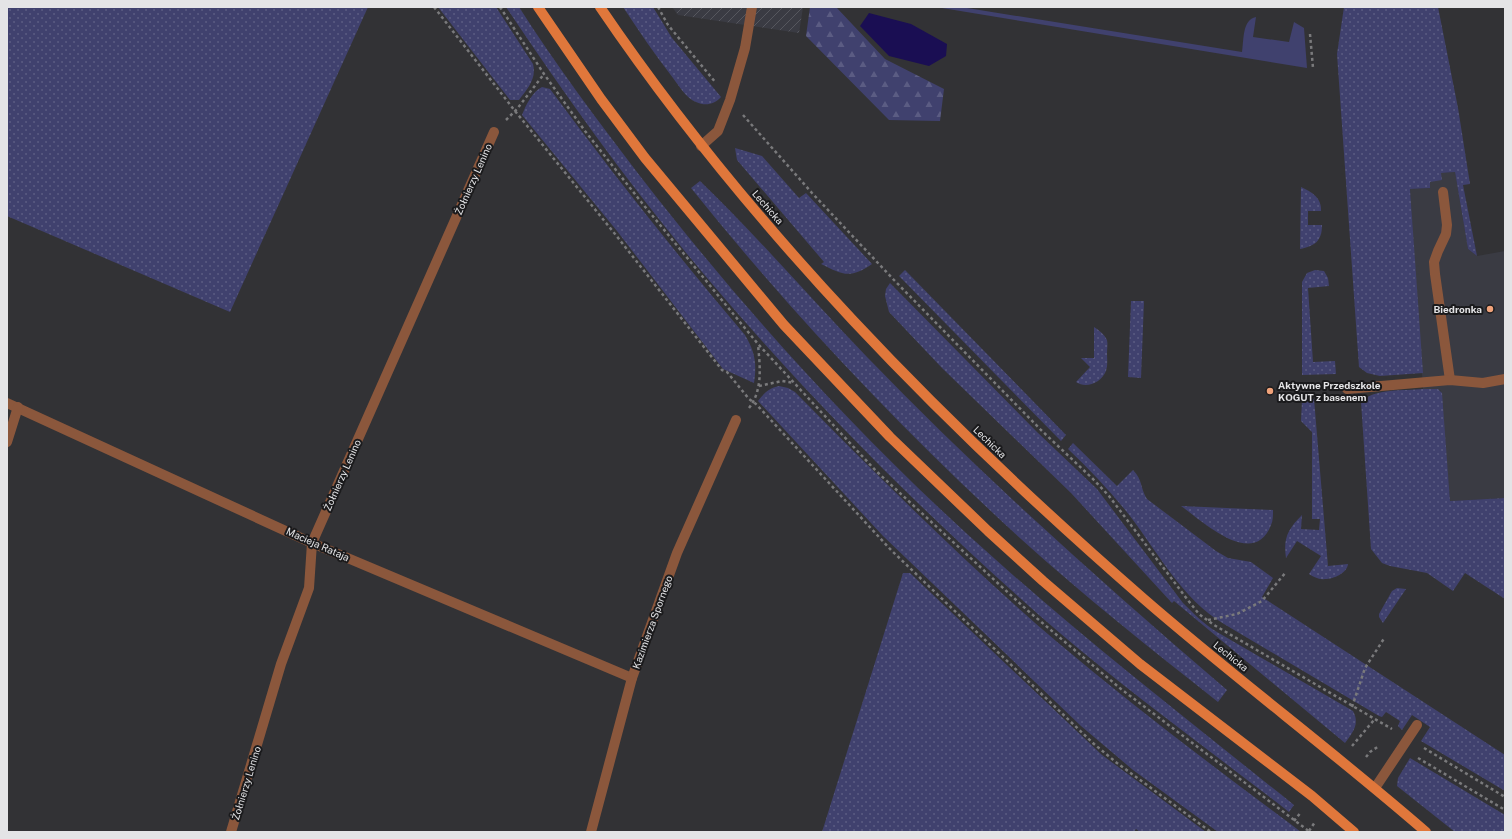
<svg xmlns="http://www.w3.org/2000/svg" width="1512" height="839" viewBox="0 0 1512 839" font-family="'Public Sans',sans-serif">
  <defs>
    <pattern id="industrial-furrows" width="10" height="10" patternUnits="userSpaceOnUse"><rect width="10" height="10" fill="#3a3b43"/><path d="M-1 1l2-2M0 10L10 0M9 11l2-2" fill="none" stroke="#56575e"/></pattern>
    <pattern id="grass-dots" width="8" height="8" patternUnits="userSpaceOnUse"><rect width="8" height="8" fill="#40416e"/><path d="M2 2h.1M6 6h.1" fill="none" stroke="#5b5c83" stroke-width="1.8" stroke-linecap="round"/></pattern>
    <pattern id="forest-firs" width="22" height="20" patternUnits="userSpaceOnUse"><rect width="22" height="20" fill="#40416e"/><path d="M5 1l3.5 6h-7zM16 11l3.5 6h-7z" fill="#5b5c83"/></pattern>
  </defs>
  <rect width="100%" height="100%" fill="#323235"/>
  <path fill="#3a3b43" d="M 1455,172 L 1468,249 L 1477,256 L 1505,251 L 1505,498 L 1450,501 L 1441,391 L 1438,389 L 1423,389 L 1410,189 L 1430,188 L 1430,182 L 1441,173 Z"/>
  <path fill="url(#industrial-furrows)" d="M 672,7 L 803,7 L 799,33 L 678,15 Z"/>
  <g fill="url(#grass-dots)">
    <path d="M 7,7 L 368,7 L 230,312 L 7,216 Z"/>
    <path d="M 438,7 L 496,7 L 533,64 C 537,79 527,89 519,100 L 510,100 Z"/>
    <path d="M 506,7 L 519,7 C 556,65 598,121 640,176 C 747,314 864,443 995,559 C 1091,645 1193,724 1294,805 L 1289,812 C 1213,753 1134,696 1061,634 C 936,526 820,410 713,285 C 638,197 570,103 506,7 Z"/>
    <path d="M 623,7 L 653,7 L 672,38 L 721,97 C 714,105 705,106 696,102 C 686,98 679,86 673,78 C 655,55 639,31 623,7 Z"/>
    <path d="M 1344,7 L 1438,7 L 1458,108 L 1470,184 L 1463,185 L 1477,256 L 1468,249 L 1455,172 L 1441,173 L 1442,180 L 1430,182 L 1430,188 L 1410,189 L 1423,373 L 1380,376 L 1367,373 L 1359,367 L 1337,54 Z"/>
    <path d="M 542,87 L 550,89 C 612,173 677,255 745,335 C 755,352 757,363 754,383 L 723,369 L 617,231 L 522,115 C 526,105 532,92 542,87 Z"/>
    <path d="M 735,148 L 762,156 L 799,198 L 806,193 L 872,264 C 850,279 843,275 821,264 L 824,262 L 737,160 Z"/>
    <path d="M 700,181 C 758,237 811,299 867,357 C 981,475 1103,584 1227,690 L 1218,702 C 1151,649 1084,596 1021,539 C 902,430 792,314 691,188 Z"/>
    <path d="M 1301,187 C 1312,192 1322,198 1321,211 L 1308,211 L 1308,225 L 1322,225 C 1322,241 1315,246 1300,249 Z"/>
    <path d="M 905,270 L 1066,435 L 1061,441 L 899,276 Z"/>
    <path d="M 1315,270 L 1324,271 L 1328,278 L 1329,286 L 1308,288 L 1313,362 L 1335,361 L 1336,374 L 1302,375 L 1302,282 L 1307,273 Z"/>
    <path d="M 890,283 L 1037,432 L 1097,489 L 1183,603 C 1194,614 1204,624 1217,632 L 1353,711 C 1360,724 1353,732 1345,743 L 1174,601 L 1172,603 L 1071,493 L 942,368 L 889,312 L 885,296 L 886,289 Z"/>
    <path d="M 1131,301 L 1144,301 L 1141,378 L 1128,377 Z"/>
    <path d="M 1094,327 C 1099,330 1104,334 1107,340 C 1108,344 1107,349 1107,353 C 1107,359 1108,365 1106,371 C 1101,383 1086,389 1076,382 L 1090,367 L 1081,358 L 1094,358 Z"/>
    <path d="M 779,386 L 788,388 L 795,392 C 880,478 965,563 1056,641 C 1135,708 1218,770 1301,832 L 1218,832 L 1133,770 L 1081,726 L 883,536 L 758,401 C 764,393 769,388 779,386 Z"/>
    <path d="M 1423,389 L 1438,389 L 1442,393 L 1450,501 L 1505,498 L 1505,599 L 1465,573 L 1453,591 L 1427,573 L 1390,566 L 1382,563 L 1371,549 L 1361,402 C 1374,388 1405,391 1423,389 Z"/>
    <path d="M 1314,399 L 1328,566 L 1348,564 C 1347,573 1334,579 1325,579 C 1319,580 1314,577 1309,574 L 1321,556 L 1297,541 L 1286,558 C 1283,538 1288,529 1302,515 L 1301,529 L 1319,530 L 1320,519 L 1312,519 L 1312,432 L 1301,421 L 1302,400 Z"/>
    <path d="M 1073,443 L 1117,486 L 1133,470 C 1143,480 1140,488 1147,499 L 1216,551 L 1228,558 L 1251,562 L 1273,578 L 1262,597 L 1505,755 L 1505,791 L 1421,741 L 1430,727 L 1412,715 L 1402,730 L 1398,726 L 1400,721 L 1386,712 L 1382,717 L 1379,716 L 1224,624 C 1182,599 1159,554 1130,516 C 1111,492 1090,470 1068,449 Z"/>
    <path d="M 1181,506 L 1273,510 C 1273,515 1273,521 1271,525 C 1254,570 1202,521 1181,506 Z"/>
    <path d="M 903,573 L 910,573 L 1102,755 L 1206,832 L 1140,832 L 1136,829 L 1134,832 L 822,832 Z"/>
    <path d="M 1397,588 L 1406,589 L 1383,623 L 1379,617 L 1379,614 L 1392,591 Z"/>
    <path d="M 1410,758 L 1505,815 L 1505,832 L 1455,832 L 1397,786 L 1398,778 Z"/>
  </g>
  <path fill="url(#forest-firs)" d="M 810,7 L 836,7 L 885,59 L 944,89 L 940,121 L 889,120 L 806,36 Z"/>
  <path fill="#40416e" d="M 936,7 L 961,7 L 1242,52 C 1244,40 1242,20 1256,17 L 1253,37 L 1289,42 L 1294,22 L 1304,28 L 1307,68 Z"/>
  <path fill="#1a0e53" d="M 869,13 L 911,24 L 947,44 L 946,56 L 929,66 L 889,56 L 860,26 Z"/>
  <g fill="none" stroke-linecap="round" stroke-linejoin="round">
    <g stroke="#7a7a7c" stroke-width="2.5" stroke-dasharray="3 3" stroke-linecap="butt">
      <path d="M 434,7 L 515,111 L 615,234 L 722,370 L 727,372 L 749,399 L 756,404 L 891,550 L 1094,744 L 1117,763 L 1211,832"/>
      <path d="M 500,7 L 544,74 L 585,131 L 642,203 L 758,344 L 876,471 L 1027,610 L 1121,689 L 1310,832"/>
      <path d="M 658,7 L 668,25 L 716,83"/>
      <path d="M 1310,34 L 1313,68"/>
      <path d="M 743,115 L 812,193 L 894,280 L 1041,430 L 1093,479 L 1109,496 L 1187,599 L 1199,614 L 1214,625 L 1392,729"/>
      <path d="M 506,120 L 517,109 L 544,74"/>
      <path d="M 759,386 L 782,381 L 794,383"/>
      <path d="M 749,408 C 763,390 760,366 758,345"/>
      <path d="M 1208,620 L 1237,614 L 1262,601 L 1286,572"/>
      <path d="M 1352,707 L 1365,668 L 1385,637"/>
      <path d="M 1352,746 L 1374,720"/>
      <path d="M 1424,748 L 1505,797"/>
      <path d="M 1366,757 L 1370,752 L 1379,746"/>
      <path d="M 1418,758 L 1505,810"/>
      <path d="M 1294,821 L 1301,812"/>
      <path d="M 1309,831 L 1315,822"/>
    </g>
    <g stroke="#8b573c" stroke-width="10">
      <path d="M 701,146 L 718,131 L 730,100 L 745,48 L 752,7"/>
      <path d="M 1443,192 L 1447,225 L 1446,234 L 1438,251 L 1434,262 L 1435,274 L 1450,380"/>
      <path d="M 1347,389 L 1450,380 L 1483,383 L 1505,379"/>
      <path d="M 1375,788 L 1417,725"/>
    </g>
    <g stroke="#8b573c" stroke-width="10">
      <path d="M 7,403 L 312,543 L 632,678"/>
      <path d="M 7,442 L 18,407"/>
      <path d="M 231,832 L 281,664 L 309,588 L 312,543 L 494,132"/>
      <path d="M 591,832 L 632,678 L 677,553 L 736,420"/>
    </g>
    <g stroke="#e0773b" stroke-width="10">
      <path d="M 538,7 L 601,99 L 645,158 L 784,325 L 890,437 L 988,531 L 1043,581 L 1140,664 L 1312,796 L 1354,832"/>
      <path d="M 600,7 C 750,228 943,424 1144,599 C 1236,679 1334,752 1426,832"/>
    </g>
  </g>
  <g fill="#f0a27a" stroke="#1a1a1c" stroke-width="1.5">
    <circle cx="1490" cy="309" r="4"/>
    <circle cx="1270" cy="391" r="4"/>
  </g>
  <g text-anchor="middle" stroke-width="4" stroke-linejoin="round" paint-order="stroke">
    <g font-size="10" fill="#e4e4e6" stroke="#1a1a1c">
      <text transform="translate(473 179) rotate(-66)" y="4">Żołnierzy Lenino</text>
      <text transform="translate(768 207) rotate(49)" y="4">Lechicka</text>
      <text transform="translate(990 442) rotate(44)" y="4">Lechicka</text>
      <text transform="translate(342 475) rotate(-66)" y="4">Żołnierzy Lenino</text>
      <text transform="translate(318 544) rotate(24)" y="4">Macieja Rataja</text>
      <text transform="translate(652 622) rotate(-70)" y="4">Kazimierza Spornego</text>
      <text transform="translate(1231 656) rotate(39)" y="4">Lechicka</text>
      <text transform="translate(246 783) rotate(-73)" y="4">Żołnierzy Lenino</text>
    </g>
    <g font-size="10" font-weight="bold" fill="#e4e4e6" stroke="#1a1a1c" text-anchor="end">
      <text x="1482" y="313">Biedronka</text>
      <text x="1278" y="389" text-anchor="start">Aktywne Przedszkole<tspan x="1278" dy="12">KOGUT z basenem</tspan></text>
    </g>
  </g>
  <rect width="1512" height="839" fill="none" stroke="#e4e4e6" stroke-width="16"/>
</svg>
